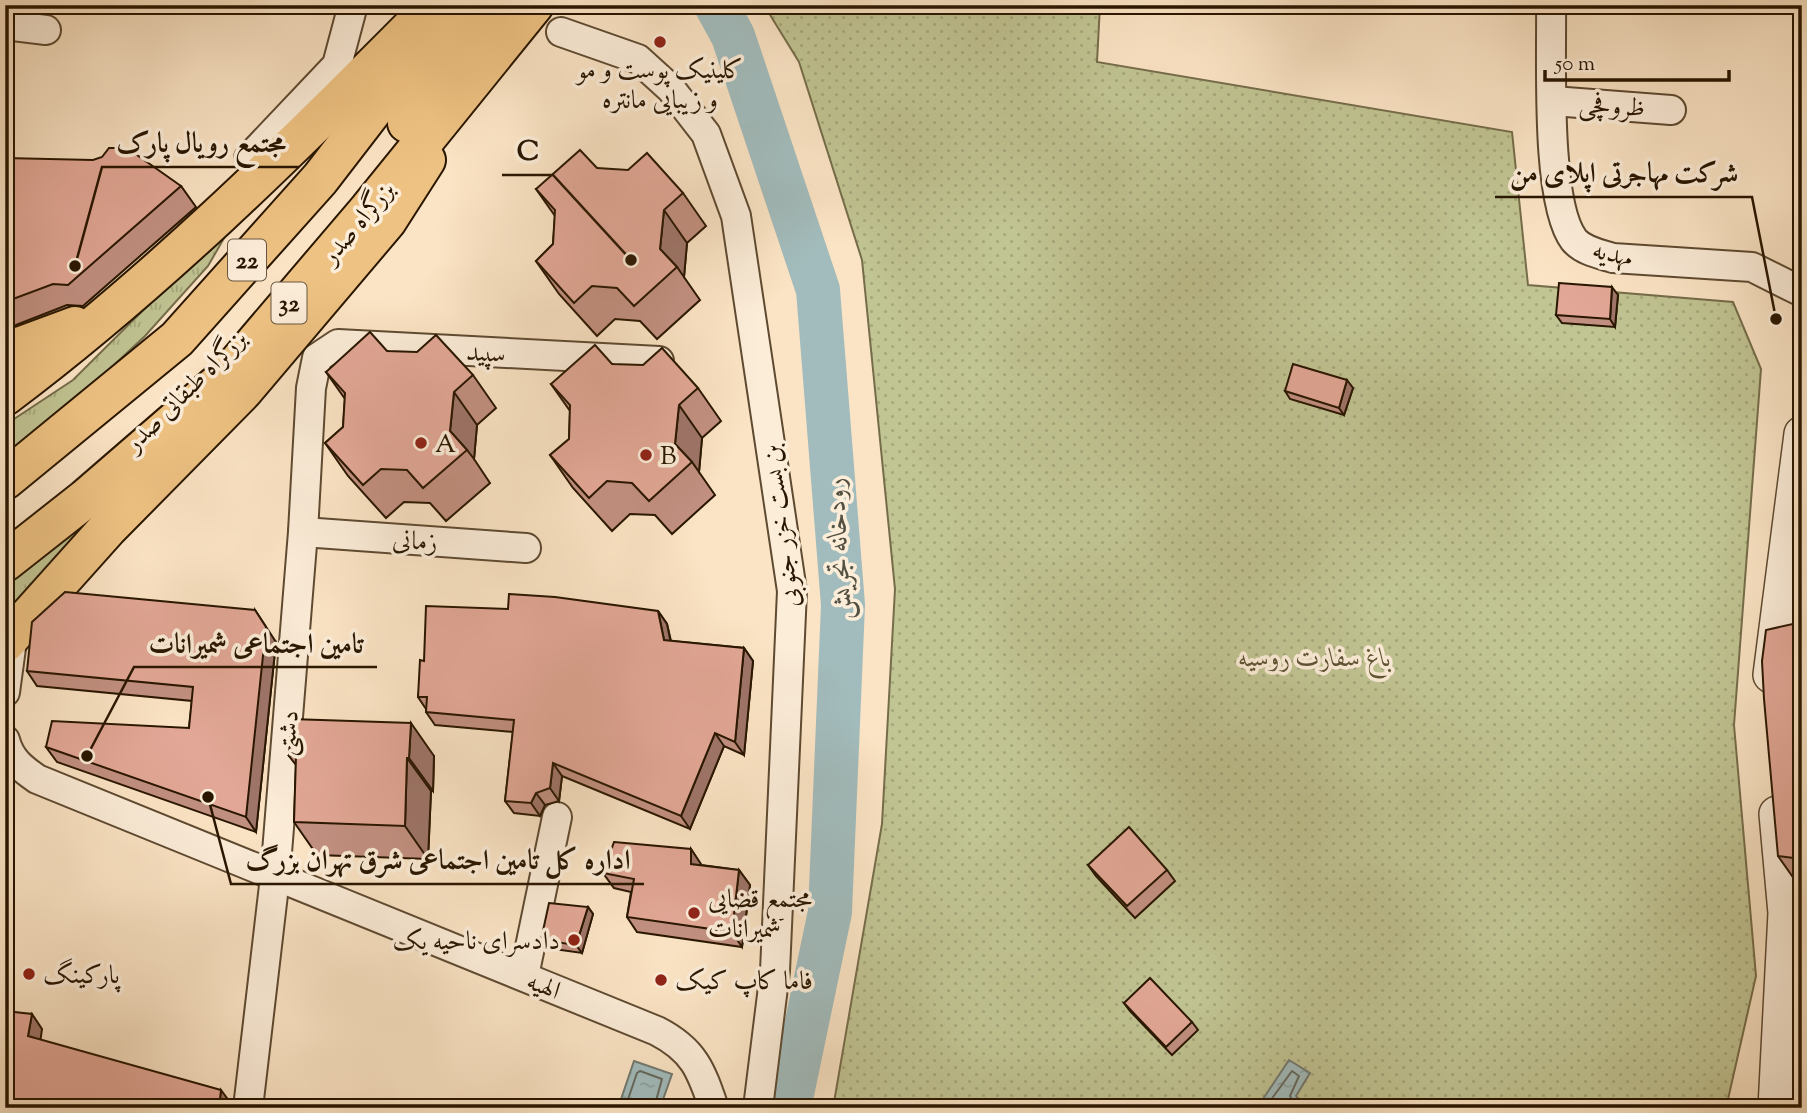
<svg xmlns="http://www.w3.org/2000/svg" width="1807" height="1113" viewBox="0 0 1807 1113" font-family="'Sorts Mill Goudy',Amiri,serif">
  <defs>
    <pattern id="grass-tufts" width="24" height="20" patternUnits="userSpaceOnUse" patternTransform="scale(1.75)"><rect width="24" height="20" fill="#c1c493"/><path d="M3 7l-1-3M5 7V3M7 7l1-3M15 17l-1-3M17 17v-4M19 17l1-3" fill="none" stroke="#a6a87d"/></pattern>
    <pattern id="garden-dots" width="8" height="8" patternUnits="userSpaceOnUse" patternTransform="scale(1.75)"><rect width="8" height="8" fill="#c1c493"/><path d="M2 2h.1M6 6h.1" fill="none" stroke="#a6a87d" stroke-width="1.8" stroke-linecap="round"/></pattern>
    <pattern id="water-ripples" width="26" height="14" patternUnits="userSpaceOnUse" patternTransform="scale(1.75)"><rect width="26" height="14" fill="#a2bcbd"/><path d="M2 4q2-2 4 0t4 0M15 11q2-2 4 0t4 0" fill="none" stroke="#8ca1a1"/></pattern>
  </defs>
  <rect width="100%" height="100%" fill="#fbe4c5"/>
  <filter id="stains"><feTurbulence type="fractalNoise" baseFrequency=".00286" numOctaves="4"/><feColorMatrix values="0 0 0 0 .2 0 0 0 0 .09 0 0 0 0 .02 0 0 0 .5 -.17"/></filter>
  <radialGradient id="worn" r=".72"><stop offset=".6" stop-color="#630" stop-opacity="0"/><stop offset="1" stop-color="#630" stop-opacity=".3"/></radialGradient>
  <g fill="url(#grass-tufts)" stroke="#756d4a" stroke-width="2">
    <path d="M 235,219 L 208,266 L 145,336 L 84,393 L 5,457 L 5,425 L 73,380 Z"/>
    <path d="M 126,489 L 5,625 L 5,585 Z"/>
  </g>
  <path fill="url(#garden-dots)" stroke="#756d4a" stroke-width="2" d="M 764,5 L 1100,5 L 1097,62 L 1512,132 L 1528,285 L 1733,302 L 1761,369 L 1734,725 L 1756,976 L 1726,1108 L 833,1108 L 882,824 L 895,589 L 862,260 L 799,62 Z"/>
  <g fill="url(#water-ripples)" stroke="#727a71" stroke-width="2">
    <path d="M 1289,1060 L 1310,1073 L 1296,1096 L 1307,1108 L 1257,1108 Z"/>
    <path d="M 634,1061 L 672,1074 L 660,1108 L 618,1108 Z"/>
  </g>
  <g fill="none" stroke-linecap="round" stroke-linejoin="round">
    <g stroke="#66695e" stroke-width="2">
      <path d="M 625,1108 L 637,1073 L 640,1071 L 662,1079 L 654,1108"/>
      <path d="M 1265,1108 L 1292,1071 L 1299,1076 L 1290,1096 L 1297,1108"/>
    </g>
    <path stroke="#a2bcbd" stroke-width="44" d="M 716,5 L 733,36 L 818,290 L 843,605 L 830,912 L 789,1108"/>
    <g stroke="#5e4a31" stroke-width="32">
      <g id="minor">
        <path d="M 1551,5 C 1552,57 1545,202 1574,240 C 1583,251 1600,254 1613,258 L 1752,267 L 1802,292"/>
        <path d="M 5,25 L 46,30"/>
        <path d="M 561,32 L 638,59 L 671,89 L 706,134 L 736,216 L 792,591 L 775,971 L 758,1108"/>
        <path d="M 1553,101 L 1671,110"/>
        <path d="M 249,158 L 337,65 L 353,5"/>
        <path d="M 303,532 L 526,548"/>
        <path d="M 5,692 L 13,633"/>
        <path d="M 5,740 C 10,759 21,768 37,779 L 657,1031 C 694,1050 701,1070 714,1108"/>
        <path d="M 524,976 L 557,817"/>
        <path d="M 248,1108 L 275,877 L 303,532 L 311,388 L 317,358 L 338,344 L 659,361"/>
      </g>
    </g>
    <g stroke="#5e4a31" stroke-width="38">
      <g id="tertiary">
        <path d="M 1771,675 L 1802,434"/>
        <path d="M 1776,1108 L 1786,913 L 1777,814"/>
      </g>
    </g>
    <g stroke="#291600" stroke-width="42">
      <g id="primary">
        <path d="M 5,348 L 21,346 L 75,326"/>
        <path d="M 5,396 C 153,285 285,155 415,24"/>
        <path d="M 5,643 L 107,529 L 243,391 L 387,221 L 426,160"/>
      </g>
    </g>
    <g stroke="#291600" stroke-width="42">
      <g id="trunk">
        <path d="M 407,123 L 495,5"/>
        <path d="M 5,480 L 177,339 L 320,179 L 454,5"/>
        <path d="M 5,562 L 85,499 L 226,377 L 369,209 L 534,5"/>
      </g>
    </g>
    <use href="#minor" stroke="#fcedd9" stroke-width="28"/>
    <use href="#tertiary" stroke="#fcedd9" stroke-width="35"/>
    <use href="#primary" stroke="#eec282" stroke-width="38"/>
    <use href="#trunk" stroke="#eec282" stroke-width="38"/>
  </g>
  <g fill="#c29081" stroke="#291600" stroke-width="2">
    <path d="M 5,158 L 181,186 L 196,207 L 83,306 L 67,305 L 16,325 L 5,326 Z"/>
    <path d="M 597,168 L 683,193 L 706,226 L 687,243 L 684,277 L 700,300 L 657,339 L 640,321 L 615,319 L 597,336 L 559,294 L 536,261 L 553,244 L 555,216 L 536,189 Z"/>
    <path d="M 1618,295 L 1615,327 L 1562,323 L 1556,315 Z"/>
    <path d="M 387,351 L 473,375 L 496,408 L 477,425 L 474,459 L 490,483 L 446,521 L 430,503 L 404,502 L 386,518 L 348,476 L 325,443 L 343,427 L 345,399 L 326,372 Z"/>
    <path d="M 612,364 L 698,388 L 721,421 L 702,438 L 699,472 L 715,495 L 672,534 L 655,515 L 630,514 L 612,531 L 573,488 L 550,455 L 569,439 L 570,411 L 551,384 Z"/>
    <path d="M 1353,388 L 1344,415 L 1290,399 L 1285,391 Z"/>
    <path d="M 508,609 L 658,611 L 667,624 L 671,641 L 744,648 L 753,661 L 744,755 L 724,746 L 690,829 L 562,776 L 559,801 L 545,805 L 540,816 L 514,813 L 505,801 L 513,732 L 435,725 L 426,712 L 426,709 L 418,697 L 424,661 Z"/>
    <path d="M 1802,622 L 1802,890 L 1778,856 Z"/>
    <path d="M 276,642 L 256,832 L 57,762 L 46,747 L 189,728 L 192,701 L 37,686 L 27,671 Z"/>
    <path d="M 289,756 L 434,756 L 433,791 L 431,791 L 428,859 L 317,855 L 294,822 L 296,765 Z"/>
    <path d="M 691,849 L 701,865 L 739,870 L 750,885 L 742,947 L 637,932 L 627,917 L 631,892 L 614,888 L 603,873 Z"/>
    <path d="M 1088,865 L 1167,870 L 1175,881 L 1135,918 L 1096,876 Z"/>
    <path d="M 588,907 L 593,914 L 582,953 L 547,948 L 541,940 Z"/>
    <path d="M 1124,1003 L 1192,1022 L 1198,1030 L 1172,1055 L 1130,1011 Z"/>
  </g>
  <g fill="#9e7569" stroke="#291600" stroke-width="2">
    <path d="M 664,210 L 687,243 L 684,277 L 677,267 L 660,249 Z"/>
    <path d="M 1612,287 L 1618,295 L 1615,327 L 1610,319 Z"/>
    <path d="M 1347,380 L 1353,388 L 1344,415 L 1339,408 Z"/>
    <path d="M 454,392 L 477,425 L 474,459 L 467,450 L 450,431 Z"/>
    <path d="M 679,405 L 702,438 L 699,472 L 692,462 L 675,444 Z"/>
    <path d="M 255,610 L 276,642 L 256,832 L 246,817 Z"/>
    <path d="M 658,611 L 667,624 L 673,653 L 664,640 Z"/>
    <path d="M 744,648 L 753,661 L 744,755 L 735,742 Z"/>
    <path d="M 411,723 L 434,756 L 433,791 L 409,758 Z"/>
    <path d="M 715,733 L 724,746 L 690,829 L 681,816 Z"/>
    <path d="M 407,758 L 431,791 L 428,859 L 405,826 Z"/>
    <path d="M 553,763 L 562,776 L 559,801 L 550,788 Z"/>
    <path d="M 536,793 L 545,805 L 540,816 L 531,803 Z"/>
    <path d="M 691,849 L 701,864 L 701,879 L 691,864 Z"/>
    <path d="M 739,870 L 750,885 L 742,947 L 732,932 Z"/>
    <path d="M 588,907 L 593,914 L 582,953 L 576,945 Z"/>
    <path d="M 32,1014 L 42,1029 L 39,1051 L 28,1036 Z"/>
    <path d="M 221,1090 L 232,1105 L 231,1108 L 219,1108 Z"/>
  </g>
  <g fill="#e2a796" stroke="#291600" stroke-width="2">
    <path d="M 109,148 L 127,148 L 181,186 L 68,285 L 53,284 L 5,302 L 5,158 L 93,160 L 102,157 Z"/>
    <path d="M 580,150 L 597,168 L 628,170 L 647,153 L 683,193 L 664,210 L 660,249 L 677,267 L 634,306 L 617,288 L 592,286 L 574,303 L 536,261 L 553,244 L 555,210 L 536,189 Z"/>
    <path d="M 1559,283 L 1612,287 L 1610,319 L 1556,315 Z"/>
    <path d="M 370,332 L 387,351 L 417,352 L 436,335 L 473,375 L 454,392 L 450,431 L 467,450 L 423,488 L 407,470 L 381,469 L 363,485 L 325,443 L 343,427 L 345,393 L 326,372 Z"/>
    <path d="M 595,345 L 612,364 L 643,365 L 662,348 L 698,388 L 679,405 L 675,444 L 692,462 L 649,501 L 632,483 L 607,481 L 589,498 L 550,455 L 569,439 L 570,405 L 551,384 Z"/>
    <path d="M 1293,364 L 1347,380 L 1339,408 L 1285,391 Z"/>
    <path d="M 65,592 L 255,610 L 266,627 L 246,817 L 46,747 L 52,721 L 189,728 L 193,687 L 27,671 L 32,622 Z"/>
    <path d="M 509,594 L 555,597 L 658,611 L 664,640 L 744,648 L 735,742 L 715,733 L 681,816 L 553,763 L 550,788 L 536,793 L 531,803 L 505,801 L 514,720 L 426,712 L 427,697 L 418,697 L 420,660 L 424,661 L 426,606 L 508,609 Z"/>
    <path d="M 1802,622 L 1802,859 L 1778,856 L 1764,699 L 1762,661 L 1766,630 Z"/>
    <path d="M 291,719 L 411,723 L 409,758 L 407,758 L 405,826 L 294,822 L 296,756 L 289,756 Z"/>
    <path d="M 1129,827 L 1167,870 L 1127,906 L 1088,865 Z"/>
    <path d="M 614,842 L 691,849 L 691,864 L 739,870 L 732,932 L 627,917 L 634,879 L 603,873 Z"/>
    <path d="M 549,903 L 588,907 L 576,945 L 541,940 Z"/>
    <path d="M 1150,978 L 1192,1022 L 1166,1047 L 1124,1003 Z"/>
    <path d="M 5,1011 L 32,1014 L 28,1036 L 221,1090 L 219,1108 L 5,1108 Z"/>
  </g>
  <g fill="#8f2418" stroke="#fcedd9" stroke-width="2.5">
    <circle cx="660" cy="42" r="7"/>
    <circle cx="421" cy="443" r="7"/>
    <circle cx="646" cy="455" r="7"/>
    <circle cx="694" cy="913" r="7"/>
    <circle cx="574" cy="940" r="7"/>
    <circle cx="29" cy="974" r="7"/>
    <circle cx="661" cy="980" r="7"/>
  </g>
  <g text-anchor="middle" stroke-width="7" stroke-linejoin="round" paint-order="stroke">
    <g fill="#fcedd9" stroke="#685641" stroke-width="2">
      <rect x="228" y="239.5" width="38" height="41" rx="5"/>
      <rect x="271.5" y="282.5" width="35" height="41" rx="5"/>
    </g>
    <g font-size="24" font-weight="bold" fill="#291600">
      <text x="247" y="268">22</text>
      <text x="289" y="311">32</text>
    </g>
    <g font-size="26" fill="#291600" stroke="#fcedd9" text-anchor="start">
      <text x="660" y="78" text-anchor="middle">کلینیک پوست و مو<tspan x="660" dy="30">و زیبایی مانتره</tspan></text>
      <text x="435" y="452">A</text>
      <text x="660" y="464">B</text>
      <text x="708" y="907">مجتمع قضایی<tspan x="708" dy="30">شمیرانات</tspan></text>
      <text x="560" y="949" text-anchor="end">دادسرای ناحیه یک</text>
      <text x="43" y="983">پارکینگ</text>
      <text x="675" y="989">فاما کاپ کیک</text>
    </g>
    <g font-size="26" fill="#291600" stroke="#fcedd9">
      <text transform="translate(1612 105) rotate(4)" y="9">ظروفچی</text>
      <text transform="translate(357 222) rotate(-50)" y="9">بزرگراه صدر</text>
      <text transform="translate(1613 253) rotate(14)" y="9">مهدیه</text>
      <text transform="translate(486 352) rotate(3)" y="9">سپید</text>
      <text transform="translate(185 390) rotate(-45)" y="9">بزرگراه طبقاتی صدر</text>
      <text transform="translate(780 526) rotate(-97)" y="9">بن بست خزر جنوبی</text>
      <text transform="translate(415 540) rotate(4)" y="9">زمانی</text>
      <text transform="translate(287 733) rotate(-85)" y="9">دشتی</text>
      <text transform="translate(544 985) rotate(22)" y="9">الهیه</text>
    </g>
    <g font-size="26" font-style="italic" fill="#5e5333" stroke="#fcedd9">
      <text x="1315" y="666">باغ سفارت روسیه</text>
    </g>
    <g font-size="28" font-style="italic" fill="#535042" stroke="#fcedd9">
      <text transform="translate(837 549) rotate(-93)" y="10">رودخانه تجریش</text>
    </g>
  </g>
  <path fill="none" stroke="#291600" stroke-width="2.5" d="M75 266L102 167H299M631 260L553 175H502M1776 319L1752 197H1495M87 756L134 667H377M208 797L231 884H644"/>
  <g fill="#291600" stroke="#fcedd9" stroke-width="2.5">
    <circle cx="75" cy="266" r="7"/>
    <circle cx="631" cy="260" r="7"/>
    <circle cx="1776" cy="319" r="7"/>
    <circle cx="87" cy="756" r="7"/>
    <circle cx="208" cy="797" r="7"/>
  </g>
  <g font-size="28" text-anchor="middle" font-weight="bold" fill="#291600" stroke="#fcedd9" stroke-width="7" stroke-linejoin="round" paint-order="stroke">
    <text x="201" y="152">مجتمع رویال پارک</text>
    <text x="528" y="160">C</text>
    <text x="1624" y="182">شرکت مهاجرتی اپلای من</text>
    <text x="256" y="653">تامین اجتماعی شمیرانات</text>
    <text x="438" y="869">اداره کل تامین اجتماعی شرق تهران بزرگ</text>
  </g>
  <rect width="1807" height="1113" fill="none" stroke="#fbe4c5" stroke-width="28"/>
  <rect x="7" y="7" width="1793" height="1099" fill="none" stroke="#291600" stroke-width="3.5"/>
  <rect x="14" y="14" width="1779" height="1085" fill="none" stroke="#291600" stroke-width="2"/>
  <path d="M1545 70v10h184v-10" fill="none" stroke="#291600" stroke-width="3.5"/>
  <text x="1555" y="70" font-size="21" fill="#291600" stroke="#fcedd9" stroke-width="5" paint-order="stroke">50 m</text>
  <rect width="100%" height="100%" filter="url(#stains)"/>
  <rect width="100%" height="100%" fill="url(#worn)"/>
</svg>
